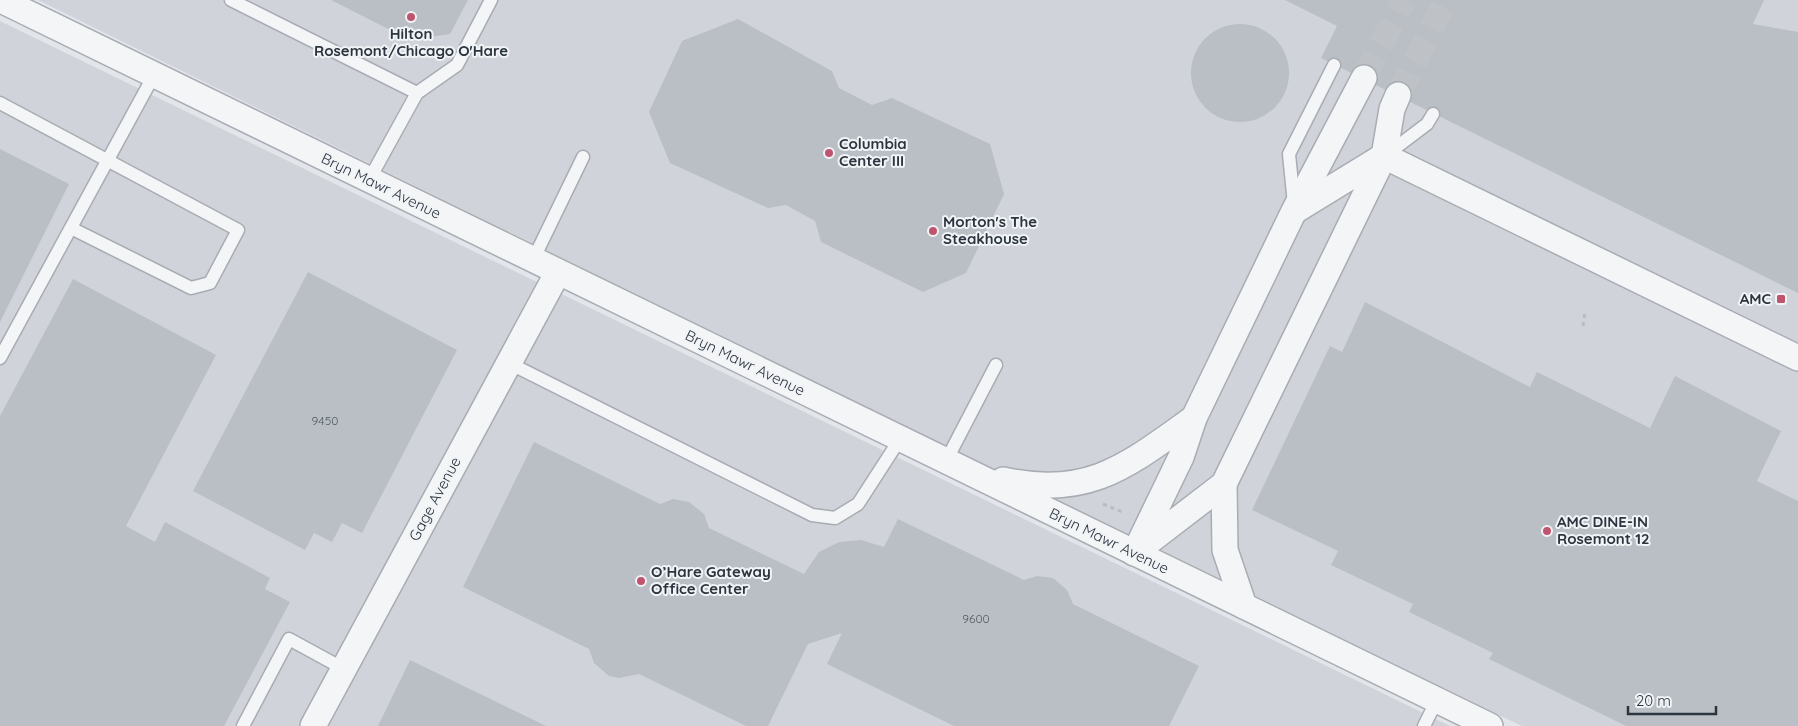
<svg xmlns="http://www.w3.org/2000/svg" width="1798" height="726" viewBox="0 0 1798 726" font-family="Quicksand,sans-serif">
  <rect width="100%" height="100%" fill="#e2e5e9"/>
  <g fill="#d0d4da">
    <path d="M 38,0 L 1798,0 L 1798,726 L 1522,726 L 1122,534 Z"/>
    <path d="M 0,21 L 1450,726 L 0,726 Z"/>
  </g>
  <g fill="#b9bfc5">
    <path d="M 331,0 L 468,0 L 450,34 L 410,40 Z"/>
    <path d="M 1285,0 L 1764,0 L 1753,24 L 1798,32 L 1798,293 L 1321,58 L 1337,26 Z"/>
    <path d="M 738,19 L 832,71 L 839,88 L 872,105 L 892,98 L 990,144 L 1004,194 L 966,273 L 923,292 L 821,242 L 815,221 L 786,205 L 768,208 L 670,163 L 649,112 L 682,41 Z"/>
    <circle cx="1240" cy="73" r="49"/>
    <path d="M 0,149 L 69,184 L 0,322 Z"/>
    <path d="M 308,272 L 457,350 L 362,533 L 342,523 L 332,542 L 314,533 L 305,550 L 193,491 Z"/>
    <path d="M 73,279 L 216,355 L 126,526 L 155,542 L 165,522 L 270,578 L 265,589 L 290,602 L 224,726 L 0,726 L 0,416 Z"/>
    <path d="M 1365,302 L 1530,387 L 1537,372 L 1650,428 L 1675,376 L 1781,431 L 1757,481 L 1798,501 L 1798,726 L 1626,726 L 1489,659 L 1493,653 L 1409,612 L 1413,604 L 1331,565 L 1338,551 L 1252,510 L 1330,346 L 1342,352 Z"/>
    <path d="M 534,442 L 660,504 L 673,499 L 689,502 L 704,514 L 709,528 L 804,574 L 819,552 L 839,542 L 861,540 L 884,547 L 898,519 L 1024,580 L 1037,576 L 1053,578 L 1067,590 L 1073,604 L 1199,666 L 1169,726 L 954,726 L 827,664 L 842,633 L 808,644 L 768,726 L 746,726 L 639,674 L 619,678 L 609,676 L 594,663 L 589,649 L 463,587 Z"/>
    <path d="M 410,660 L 546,726 L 378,726 Z"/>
  </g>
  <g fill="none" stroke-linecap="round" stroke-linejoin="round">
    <g stroke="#bec2c7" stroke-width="25" stroke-dasharray="25 12" stroke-linecap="butt">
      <path d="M 1364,78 L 1404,0"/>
      <path d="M 1398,95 L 1446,0"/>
    </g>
    <g stroke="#a8acb3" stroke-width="15">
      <g id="lane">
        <path d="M 231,0 L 417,93"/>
        <path d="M 0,103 L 238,230 L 210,283 L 191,288 L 71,228"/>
        <path d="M 1386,155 L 1427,124 L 1433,114"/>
        <path d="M 369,180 L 417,93 L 457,65 L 491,0"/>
        <path d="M 1294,204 L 1289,154 L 1334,65"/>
        <path d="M 533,260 L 583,157"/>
        <path d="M 0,358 L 154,75"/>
        <path d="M 509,363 L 812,515 L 835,518 L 858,504 L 900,439"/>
        <path d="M 946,461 L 996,365"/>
        <path d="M 243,726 L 289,639 L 344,669"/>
        <path d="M 1424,726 L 1437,700"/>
      </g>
    </g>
    <g stroke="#a8acb3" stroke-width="28">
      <g id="street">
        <path d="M 1,0 L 1490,726"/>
        <path d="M 1384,156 L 1798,358"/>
        <path d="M 1296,210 L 1384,156"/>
        <path d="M 1003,480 C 1089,499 1128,465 1194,418"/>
        <path d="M 1224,484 L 1225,550 L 1244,606"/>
        <path d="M 1138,546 L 1181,457 L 1194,418 L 1294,211 L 1364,78"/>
        <path d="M 1134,553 L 1224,484 L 1384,156 L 1392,109 L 1398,95"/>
        <path d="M 313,726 L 558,272"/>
      </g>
    </g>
    <g stroke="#b8bbc0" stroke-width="3" stroke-dasharray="4 4" stroke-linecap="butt">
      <path d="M 1583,326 L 1585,312"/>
      <path d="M 1103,504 L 1125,513"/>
    </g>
    <use href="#lane" stroke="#f4f5f7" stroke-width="12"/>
    <use href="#street" stroke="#f4f5f7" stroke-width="25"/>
  </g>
  <g fill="#c0546f" stroke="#f1f4f6" stroke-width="2">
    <circle cx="411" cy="17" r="5"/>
    <circle cx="829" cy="153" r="5"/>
    <circle cx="933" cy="231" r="5"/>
    <rect x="1776" y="294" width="10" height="10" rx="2.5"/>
    <circle cx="1547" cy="531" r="5"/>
    <circle cx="641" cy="581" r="5"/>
  </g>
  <g text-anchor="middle" stroke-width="4" stroke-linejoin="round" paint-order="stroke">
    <g font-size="12" fill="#4f5760">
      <text x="325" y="425">9450</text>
      <text x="976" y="623">9600</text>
    </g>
    <g font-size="15" font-weight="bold" fill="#2c343f" stroke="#f1f4f6" text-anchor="start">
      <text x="411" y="39" text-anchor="middle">Hilton<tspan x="411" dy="17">Rosemont/Chicago O'Hare</tspan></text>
      <text x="839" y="149">Columbia<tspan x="839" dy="17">Center III</tspan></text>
      <text x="943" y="227">Morton's The<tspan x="943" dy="17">Steakhouse</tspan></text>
      <text x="1771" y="304" text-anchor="end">AMC</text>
      <text x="1557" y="527">AMC DINE-IN<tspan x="1557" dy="17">Rosemont 12</tspan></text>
      <text x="651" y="577">O’Hare Gateway<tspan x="651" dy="17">Office Center</tspan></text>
    </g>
    <g font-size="15" fill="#2c343f" stroke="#f1f4f6">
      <text transform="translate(381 186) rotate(26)" y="5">Bryn Mawr Avenue</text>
      <text transform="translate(745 363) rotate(26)" y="5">Bryn Mawr Avenue</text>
      <text transform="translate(435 499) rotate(-62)" y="5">Gage Avenue</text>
      <text transform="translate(1109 541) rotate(26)" y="5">Bryn Mawr Avenue</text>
    </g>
  </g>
  <path d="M1628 706v8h88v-8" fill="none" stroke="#2c343f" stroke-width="2.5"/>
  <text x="1636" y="706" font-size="15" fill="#2c343f" stroke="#f1f4f6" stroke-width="4" paint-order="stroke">20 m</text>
</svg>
